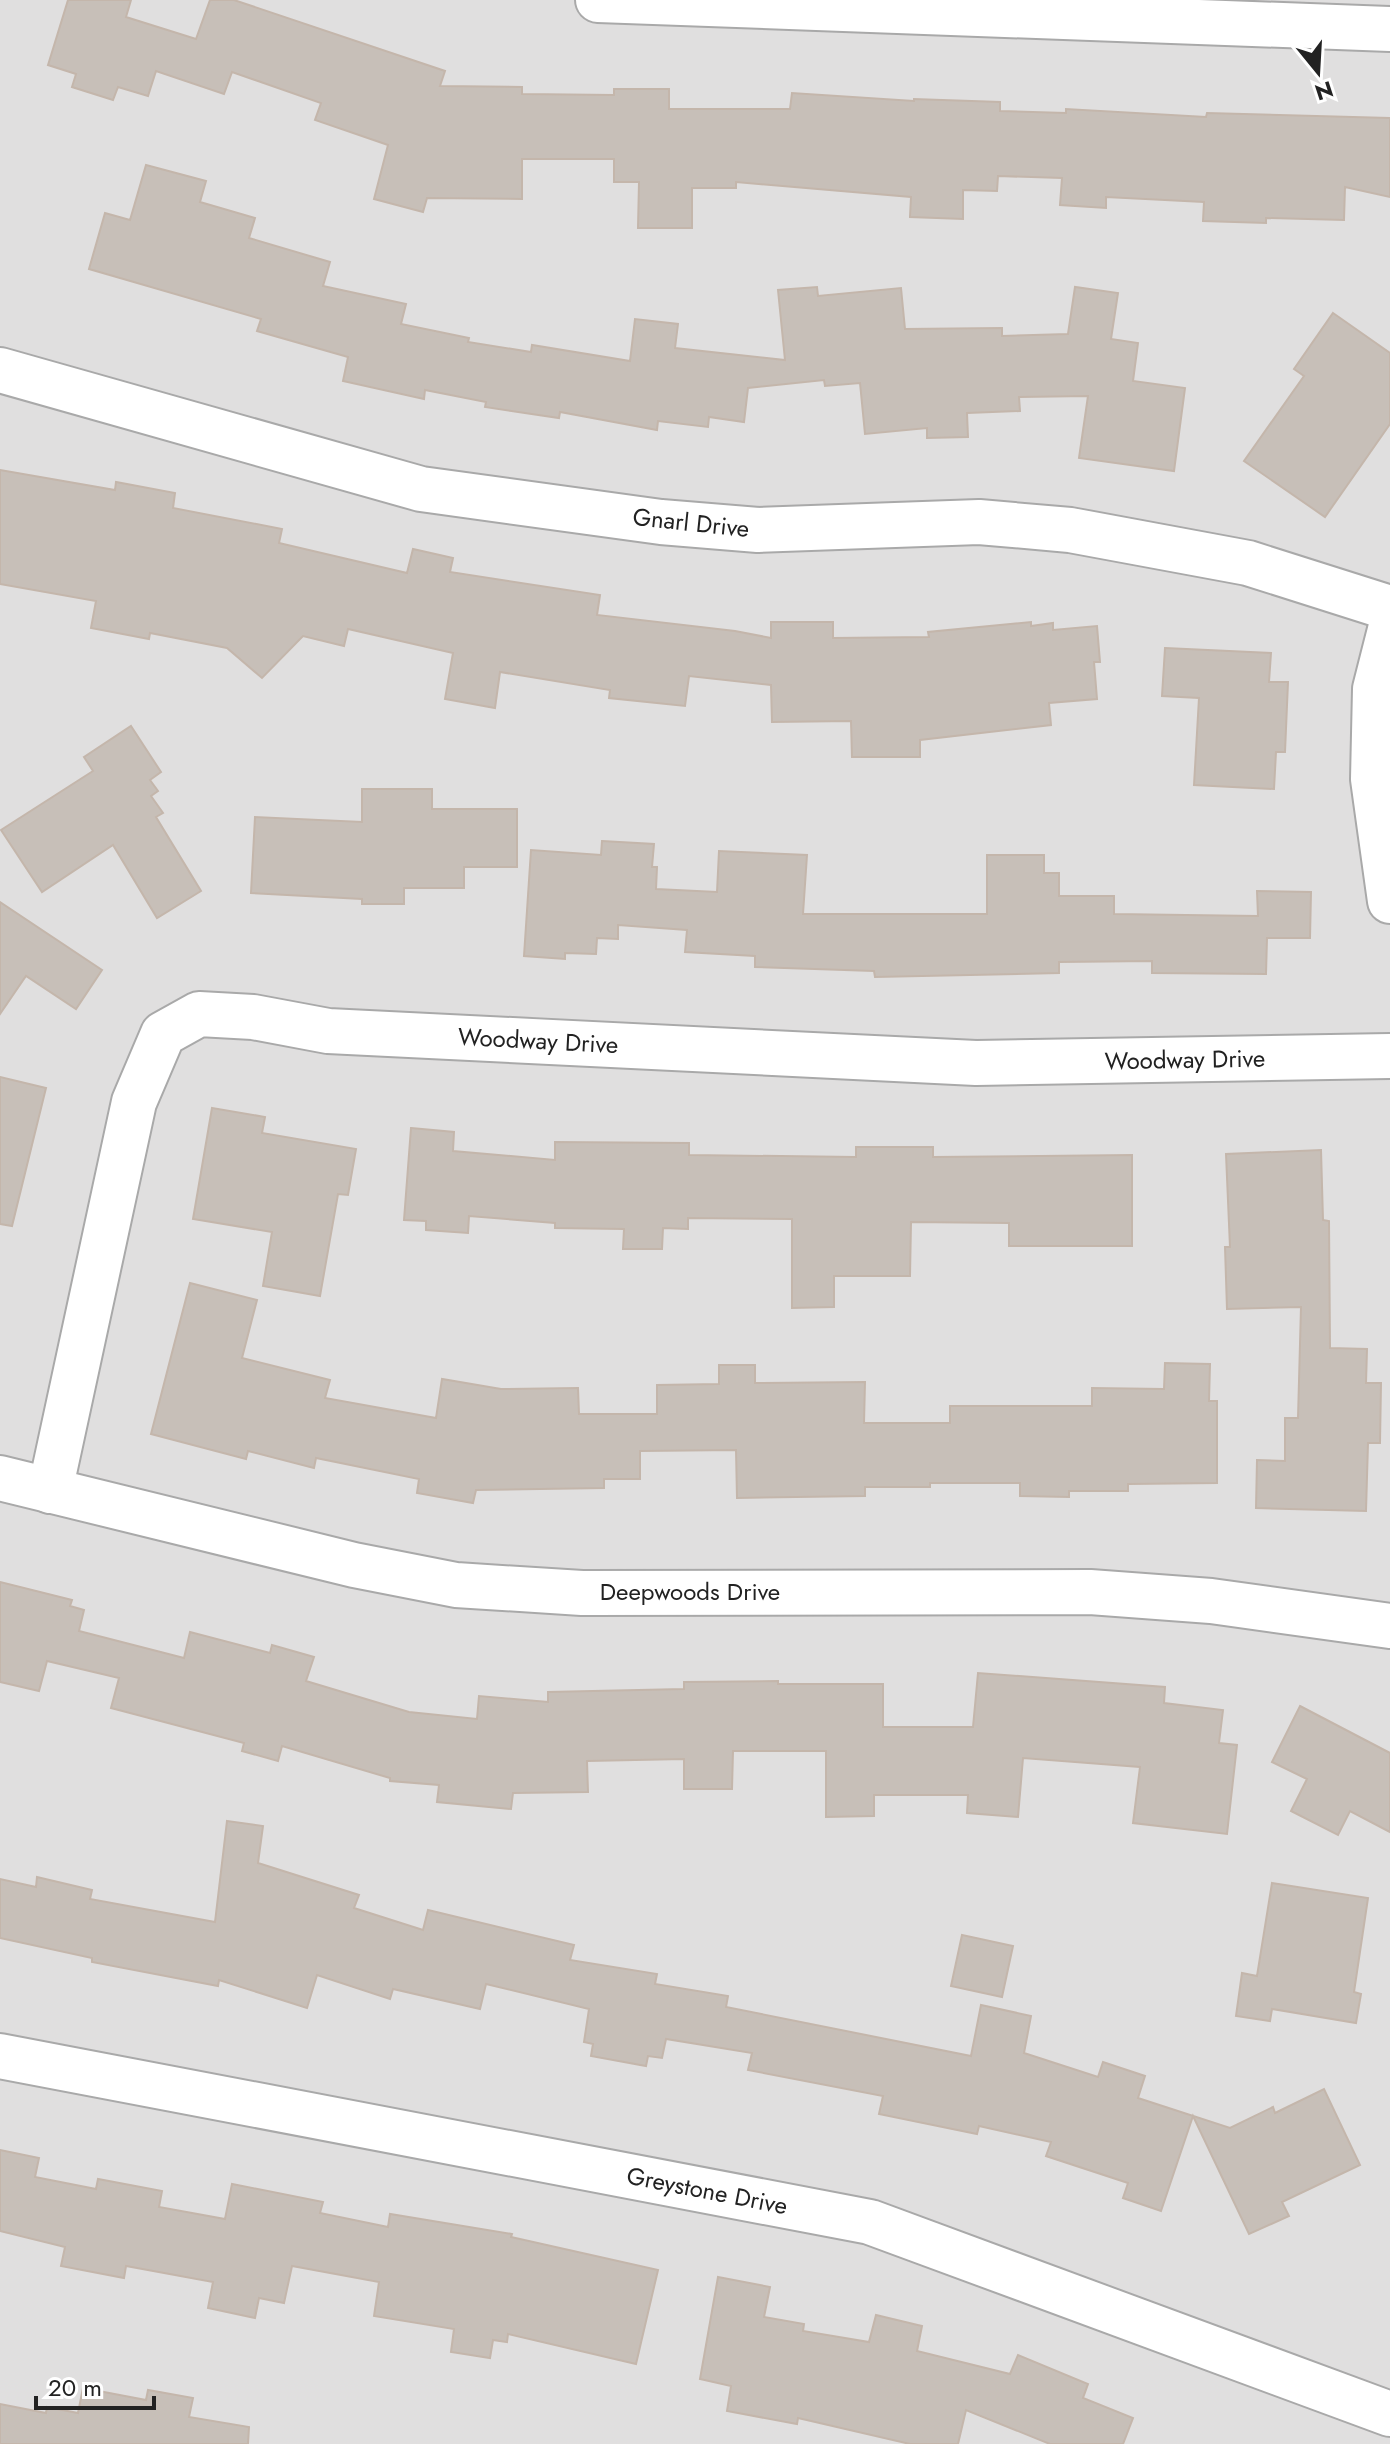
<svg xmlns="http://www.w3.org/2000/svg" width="1390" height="2444" viewBox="0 0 1390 2444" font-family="Jost,sans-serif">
  <rect width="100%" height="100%" fill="#f2efe9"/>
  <rect fill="#e0dfdf" x="0" y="0" width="1390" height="2444"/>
  <g fill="#c7bfb8" stroke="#c4b6ab" stroke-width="2">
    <path d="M 68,0 L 131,0 L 126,17 L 196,39 L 210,0 L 234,0 L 445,71 L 440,86 L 522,87 L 522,94 L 614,95 L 614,89 L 669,89 L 669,109 L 790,109 L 792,93 L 914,101 L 914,99 L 1000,102 L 1000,111 L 1066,113 L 1066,109 L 1206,117 L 1207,113 L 1390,118 L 1390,197 L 1345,187 L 1344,220 L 1266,218 L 1266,223 L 1203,221 L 1204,202 L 1106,197 L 1106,208 L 1060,205 L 1062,178 L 998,176 L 997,191 L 963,190 L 963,219 L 910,217 L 911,197 L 736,182 L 736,188 L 692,188 L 692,228 L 638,228 L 639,182 L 614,182 L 614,159 L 522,159 L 522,199 L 427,198 L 423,212 L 374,199 L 388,145 L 315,120 L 321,103 L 232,72 L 224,94 L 156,71 L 148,96 L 118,87 L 113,100 L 72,87 L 76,74 L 48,65 Z"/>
    <path d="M 146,165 L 206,181 L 200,202 L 255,218 L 249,238 L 330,262 L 323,286 L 406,304 L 401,324 L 469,338 L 468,342 L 531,352 L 532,345 L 630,361 L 635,319 L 678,324 L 675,348 L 785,360 L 778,290 L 817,287 L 818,296 L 901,288 L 905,329 L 1002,328 L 1002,336 L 1068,334 L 1075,287 L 1118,293 L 1111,339 L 1138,343 L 1133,381 L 1185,388 L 1174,471 L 1079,458 L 1088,396 L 1019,397 L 1020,411 L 967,413 L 968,437 L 927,438 L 927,428 L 865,434 L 860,383 L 825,386 L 824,380 L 748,388 L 744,422 L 709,417 L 708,427 L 658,421 L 657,430 L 560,412 L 559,418 L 485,407 L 486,402 L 425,390 L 424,399 L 343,381 L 348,357 L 257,331 L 261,319 L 89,269 L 105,213 L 130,220 Z"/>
    <path d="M 1333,313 L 1390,353 L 1390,424 L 1325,517 L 1244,461 L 1304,376 L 1294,369 Z"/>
    <path d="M 0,470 L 115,490 L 116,482 L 175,493 L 173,508 L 282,529 L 279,543 L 407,573 L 413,549 L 453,558 L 450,572 L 600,595 L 597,615 L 735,631 L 771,638 L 771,622 L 833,622 L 833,638 L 929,637 L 928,632 L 1031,622 L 1031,626 L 1053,623 L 1053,630 L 1097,626 L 1100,662 L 1094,662 L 1097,699 L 1049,703 L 1051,725 L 920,740 L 920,757 L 852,757 L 851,721 L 772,722 L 771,685 L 689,676 L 685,706 L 609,698 L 610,690 L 500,672 L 495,708 L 445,699 L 453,653 L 348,629 L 344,646 L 303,636 L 262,678 L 227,648 L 150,633 L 149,639 L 91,628 L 96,601 L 0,584 Z"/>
    <path d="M 1165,648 L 1271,653 L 1269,682 L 1288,682 L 1285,752 L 1276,752 L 1274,789 L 1194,785 L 1199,698 L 1162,696 Z"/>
    <path d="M 131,726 L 161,772 L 150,780 L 158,791 L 151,796 L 163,813 L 156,817 L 201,891 L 157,918 L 113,845 L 42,892 L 1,830 L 93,771 L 84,757 Z"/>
    <path d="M 362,789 L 432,789 L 432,809 L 517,809 L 517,867 L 464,867 L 464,888 L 404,888 L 404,904 L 362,904 L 362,899 L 251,893 L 255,817 L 362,822 Z"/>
    <path d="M 602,841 L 654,844 L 652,867 L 657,867 L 656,889 L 717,892 L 719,851 L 807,855 L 803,914 L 987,914 L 987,855 L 1044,855 L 1044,873 L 1059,873 L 1059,896 L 1114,896 L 1114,914 L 1258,916 L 1257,891 L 1311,892 L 1310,938 L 1267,938 L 1266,974 L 1152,973 L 1152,961 L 1059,962 L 1059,973 L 875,977 L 874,971 L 755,967 L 755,956 L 685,952 L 687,930 L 618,925 L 618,939 L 597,938 L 596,954 L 565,953 L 565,959 L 524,956 L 531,850 L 601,855 Z"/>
    <path d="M 0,902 L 102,970 L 76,1009 L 26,976 L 0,1014 Z"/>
    <path d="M 0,1077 L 46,1088 L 12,1226 L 0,1224 Z"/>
    <path d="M 212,1108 L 265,1117 L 262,1133 L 356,1149 L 348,1195 L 338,1194 L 320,1296 L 263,1286 L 272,1232 L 193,1219 Z"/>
    <path d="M 411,1128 L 454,1132 L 453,1151 L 555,1160 L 555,1142 L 689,1143 L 689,1155 L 856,1157 L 856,1147 L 933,1147 L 933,1157 L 1132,1155 L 1132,1246 L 1009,1246 L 1009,1223 L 911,1222 L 910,1276 L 834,1276 L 834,1307 L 792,1308 L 792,1219 L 688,1218 L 688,1229 L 663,1228 L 662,1249 L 623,1249 L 624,1229 L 555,1228 L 555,1223 L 469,1216 L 468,1233 L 426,1230 L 426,1221 L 404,1220 Z"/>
    <path d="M 1321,1150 L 1323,1220 L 1329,1221 L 1330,1348 L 1367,1349 L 1366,1383 L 1381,1383 L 1380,1443 L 1368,1443 L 1366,1511 L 1256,1508 L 1257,1460 L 1285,1461 L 1285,1418 L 1298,1418 L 1301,1307 L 1227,1309 L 1225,1247 L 1230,1247 L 1226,1154 Z"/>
    <path d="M 190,1283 L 257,1300 L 242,1358 L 330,1380 L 325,1398 L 436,1418 L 442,1379 L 501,1389 L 578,1388 L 579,1414 L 657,1414 L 657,1385 L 719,1384 L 719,1365 L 755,1365 L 755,1383 L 865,1382 L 864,1423 L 950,1423 L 950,1406 L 1092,1406 L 1092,1388 L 1164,1389 L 1165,1363 L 1210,1364 L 1209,1401 L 1217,1401 L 1217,1483 L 1128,1484 L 1128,1491 L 1069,1491 L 1069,1497 L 1020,1496 L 1020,1483 L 930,1483 L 930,1487 L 865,1487 L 865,1496 L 737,1498 L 736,1450 L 640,1451 L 640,1479 L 604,1479 L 604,1488 L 476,1490 L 473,1503 L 417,1493 L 419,1479 L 316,1458 L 314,1468 L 248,1451 L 246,1459 L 151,1434 Z"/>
    <path d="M 0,1582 L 72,1600 L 70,1606 L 84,1610 L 79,1631 L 184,1658 L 190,1632 L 270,1653 L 272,1645 L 314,1657 L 306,1681 L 409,1712 L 477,1719 L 479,1696 L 548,1702 L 548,1692 L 684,1689 L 684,1682 L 778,1681 L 778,1684 L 883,1684 L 883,1727 L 973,1727 L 978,1673 L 1165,1687 L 1164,1703 L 1223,1710 L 1219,1743 L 1237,1745 L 1227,1834 L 1133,1823 L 1140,1767 L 1023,1758 L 1018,1817 L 967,1813 L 968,1795 L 874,1795 L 874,1816 L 826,1817 L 826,1751 L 733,1751 L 732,1789 L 684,1789 L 684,1759 L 587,1761 L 588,1792 L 513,1793 L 511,1809 L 437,1802 L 439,1785 L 390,1781 L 390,1778 L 282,1746 L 278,1761 L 242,1751 L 244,1743 L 111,1708 L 119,1678 L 47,1661 L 39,1691 L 0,1682 Z"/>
    <path d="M 1300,1706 L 1390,1753 L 1390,1832 L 1350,1811 L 1338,1835 L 1291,1811 L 1307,1779 L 1272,1762 Z"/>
    <path d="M 227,1821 L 263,1826 L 258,1863 L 359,1895 L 354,1908 L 423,1930 L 428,1910 L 574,1945 L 570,1960 L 657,1974 L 655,1984 L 728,1996 L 726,2007 L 971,2056 L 981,2005 L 1031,2016 L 1024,2053 L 1098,2077 L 1103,2062 L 1145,2076 L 1138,2098 L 1230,2128 L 1273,2107 L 1275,2113 L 1324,2089 L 1360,2165 L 1282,2202 L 1289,2216 L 1249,2234 L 1193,2116 L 1161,2211 L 1123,2198 L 1128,2183 L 1046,2156 L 1051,2142 L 979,2126 L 977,2134 L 879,2114 L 883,2096 L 748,2070 L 752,2053 L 666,2039 L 662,2058 L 648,2056 L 646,2066 L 591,2056 L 593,2044 L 584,2042 L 589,2009 L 486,1984 L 480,2009 L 393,1989 L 390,1999 L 317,1975 L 307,2008 L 219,1980 L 218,1986 L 92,1962 L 92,1958 L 0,1938 L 0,1879 L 36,1887 L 37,1877 L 92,1890 L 90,1899 L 215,1922 Z"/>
    <path d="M 1272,1883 L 1368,1898 L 1354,1992 L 1361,1994 L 1356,2023 L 1272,2009 L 1270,2021 L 1236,2016 L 1242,1973 L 1257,1976 Z"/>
    <path d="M 962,1935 L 1013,1946 L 1002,1997 L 951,1986 Z"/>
    <path d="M 0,2150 L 39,2158 L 35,2177 L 96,2189 L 98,2179 L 162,2191 L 159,2207 L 225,2219 L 232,2184 L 323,2202 L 320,2213 L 388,2227 L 390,2214 L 512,2234 L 511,2237 L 658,2270 L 636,2364 L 508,2334 L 507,2342 L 493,2340 L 490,2358 L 451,2352 L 454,2329 L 374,2316 L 379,2282 L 292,2266 L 284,2303 L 259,2298 L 255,2318 L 208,2308 L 213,2282 L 126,2266 L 124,2278 L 61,2266 L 65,2247 L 0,2231 Z"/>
    <path d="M 718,2277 L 770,2287 L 764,2317 L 804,2324 L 803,2331 L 869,2342 L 876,2315 L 922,2326 L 917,2351 L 1010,2374 L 1018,2355 L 1088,2384 L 1083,2398 L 1133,2418 L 1123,2444 L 1050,2444 L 966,2410 L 958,2444 L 910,2444 L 798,2418 L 797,2424 L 727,2411 L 731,2386 L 700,2379 Z"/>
    <path d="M 83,2388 L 146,2400 L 148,2390 L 193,2398 L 189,2417 L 249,2427 L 248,2444 L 0,2444 L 0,2404 L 46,2413 L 47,2407 L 78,2413 Z"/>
  </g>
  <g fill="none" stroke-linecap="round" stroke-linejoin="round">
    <g stroke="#a9a9a9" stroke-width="48">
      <g id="minor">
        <path d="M 598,0 L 1390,29"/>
        <path d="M 0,370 L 421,489 L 661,522 L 758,530 L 979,522 L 1070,530 L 1248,563 L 1390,608"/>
        <path d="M 1390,630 L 1375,689 L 1373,779 L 1390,901"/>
        <path d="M 0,1478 L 354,1565 L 456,1585 L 582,1593 L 1090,1592 L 1211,1601 L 1390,1626"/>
        <path d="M 50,1491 L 134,1102 L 163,1034 L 199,1014 L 253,1017 L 328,1031 L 976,1063 L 1390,1056"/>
        <path d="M 0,2056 L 870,2222 L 1390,2414"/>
      </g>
    </g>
    <use href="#minor" stroke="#fff" stroke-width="44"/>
  </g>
  <g text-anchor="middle" stroke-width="8" stroke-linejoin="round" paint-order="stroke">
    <g font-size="24" fill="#222" stroke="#fff">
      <text transform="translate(691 523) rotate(6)" y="8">Gnarl Drive</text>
      <text transform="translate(538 1041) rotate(3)" y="8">Woodway Drive</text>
      <text transform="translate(1185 1060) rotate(-1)" y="8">Woodway Drive</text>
      <text x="690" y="1600">Deepwoods Drive</text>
      <text transform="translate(707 2191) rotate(11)" y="8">Greystone Drive</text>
    </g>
  </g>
  <g transform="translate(1318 72) rotate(162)" stroke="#ffffff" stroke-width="6" paint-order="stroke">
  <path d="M0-6L14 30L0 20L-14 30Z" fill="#222222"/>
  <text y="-12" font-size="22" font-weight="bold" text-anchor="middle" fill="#222222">N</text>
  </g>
  <path d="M36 2396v12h118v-12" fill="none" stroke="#222222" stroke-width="4"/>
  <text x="48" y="2396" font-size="24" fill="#222222" stroke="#ffffff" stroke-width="6" paint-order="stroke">20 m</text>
</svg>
